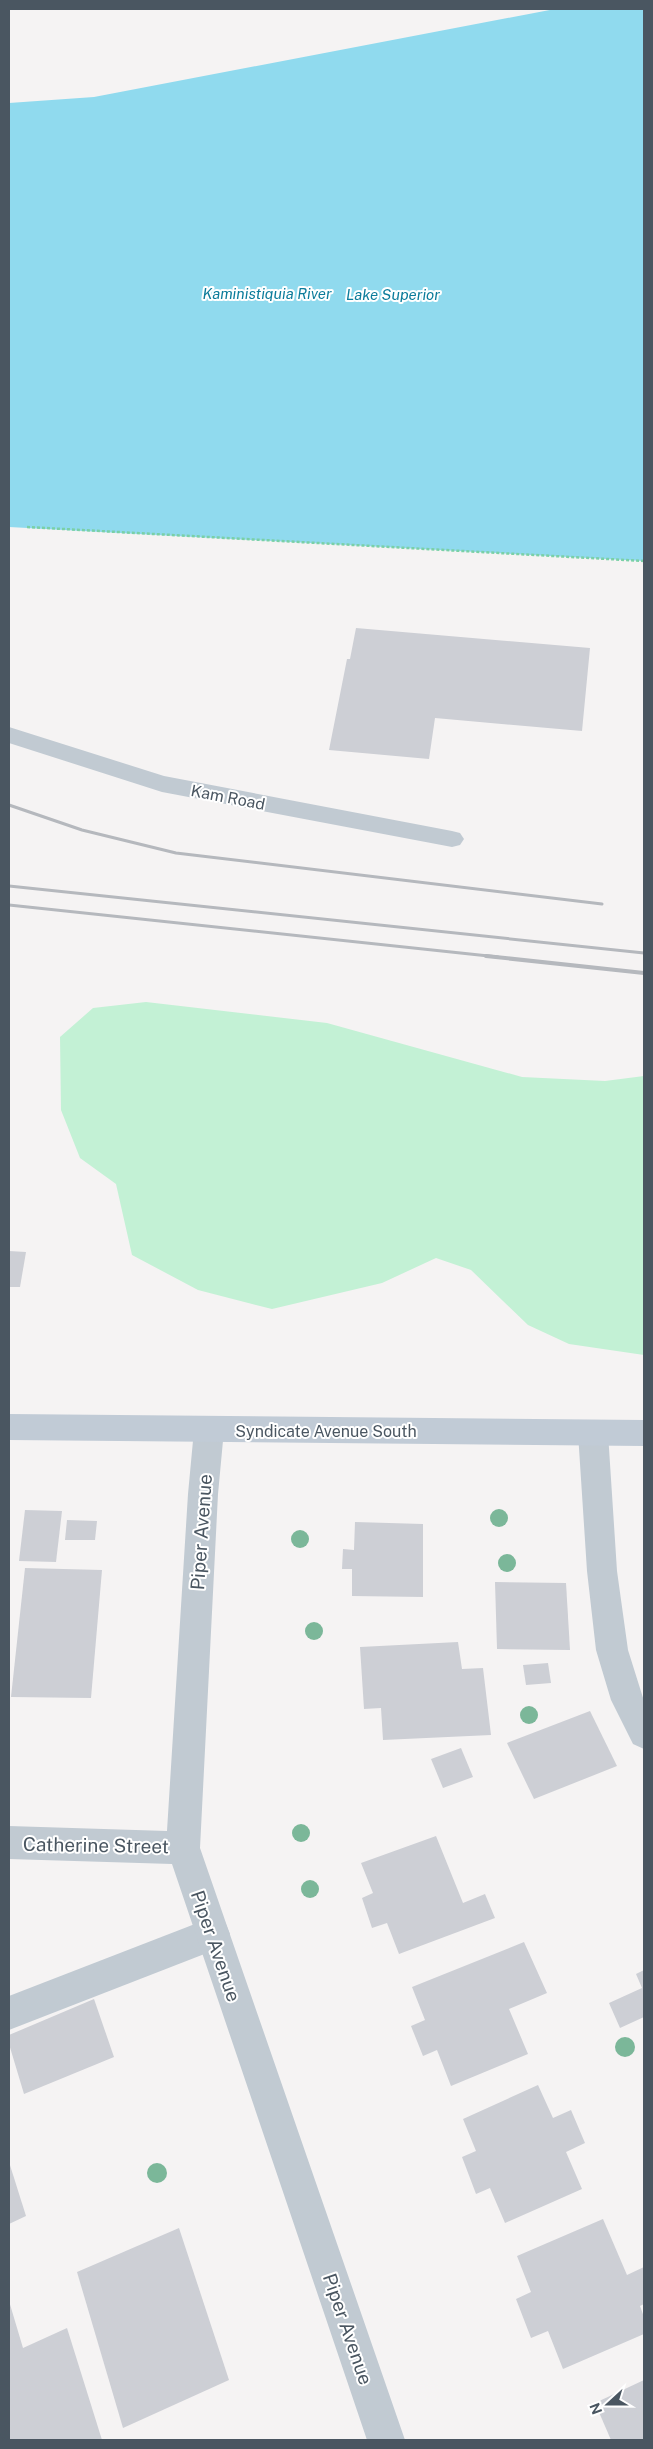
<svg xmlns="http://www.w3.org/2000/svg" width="653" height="2449" viewBox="0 0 653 2449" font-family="'Public Sans',sans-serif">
  <rect width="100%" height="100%" fill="#f5f3f3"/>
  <path fill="#c3f1d5" d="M 146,1002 L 327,1023 L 522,1077 L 605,1081 L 644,1076 L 644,1355 L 569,1344 L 528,1325 L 471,1270 L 436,1258 L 382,1283 L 272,1309 L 198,1290 L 132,1255 L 116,1184 L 80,1158 L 61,1110 L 60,1037 L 93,1008 Z"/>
  <path fill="#90daee" d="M 555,9 L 644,9 L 644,561 L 9,527 L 9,103 L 94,97 Z"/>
  <g fill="#cdcfd5">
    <path d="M 356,628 L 590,648 L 582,731 L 435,718 L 429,759 L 329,750 L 347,659 L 350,659 Z"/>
    <path d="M 9,1251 L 26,1252 L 20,1287 L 9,1287 Z"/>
    <path d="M 25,1510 L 62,1511 L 56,1562 L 19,1561 Z"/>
    <path d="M 67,1520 L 97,1521 L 95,1540 L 65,1540 Z"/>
    <path d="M 355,1522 L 423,1524 L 423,1597 L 352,1596 L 352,1569 L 342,1569 L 343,1549 L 354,1550 Z"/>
    <path d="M 25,1568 L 102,1570 L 91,1698 L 11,1697 Z"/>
    <path d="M 495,1582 L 566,1583 L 570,1650 L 497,1649 Z"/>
    <path d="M 458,1642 L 462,1669 L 483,1668 L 491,1735 L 383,1740 L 381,1708 L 364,1709 L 360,1647 Z"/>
    <path d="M 548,1663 L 551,1683 L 526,1685 L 523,1665 Z"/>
    <path d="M 590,1711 L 617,1766 L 534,1799 L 507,1743 Z"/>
    <path d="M 461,1748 L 473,1777 L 443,1788 L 431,1759 Z"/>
    <path d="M 436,1836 L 463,1903 L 485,1894 L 495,1918 L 399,1954 L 387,1923 L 372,1928 L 362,1898 L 373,1893 L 361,1863 Z"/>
    <path d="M 524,1942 L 547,1993 L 509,2009 L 528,2054 L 451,2086 L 437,2050 L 423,2056 L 411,2026 L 425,2020 L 412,1987 Z"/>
    <path d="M 644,1970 L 644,2017 L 620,2028 L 609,2003 L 642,1988 L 636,1974 Z"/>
    <path d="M 94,1999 L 114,2057 L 24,2094 L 9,2044 L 9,2035 Z"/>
    <path d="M 538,2085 L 553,2118 L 571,2110 L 585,2143 L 566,2152 L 582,2189 L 505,2223 L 490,2188 L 476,2194 L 462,2157 L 476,2151 L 463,2119 Z"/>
    <path d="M 9,2162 L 26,2216 L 9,2224 Z"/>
    <path d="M 603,2219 L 627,2275 L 644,2267 L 644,2304 L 640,2306 L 644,2317 L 644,2334 L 563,2369 L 548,2331 L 531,2338 L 516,2299 L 531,2292 L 517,2256 Z"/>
    <path d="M 179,2228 L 229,2380 L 123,2428 L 77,2272 Z"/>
    <path d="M 9,2301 L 23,2348 L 67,2328 L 102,2440 L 9,2440 Z"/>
    <path d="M 644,2380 L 644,2440 L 611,2440 L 595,2403 Z"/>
  </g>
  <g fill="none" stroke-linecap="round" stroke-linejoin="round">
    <path stroke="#7ad0a6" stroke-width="2.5" stroke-dasharray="3 2" stroke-linecap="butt" d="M 27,527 L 644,561"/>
    <g fill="#c1cad2" fill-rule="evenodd">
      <path d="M 593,1420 L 603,1424 L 608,1433 L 617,1571 L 628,1650 L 644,1701 L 644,1749 L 633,1744 L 611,1700 L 596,1650 L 587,1571 L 578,1433 L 583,1424 Z"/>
      <path d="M 213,1917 L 225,1922 L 230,1934 L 225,1946 L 9,2030 L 9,1996 Z"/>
    </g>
    <g fill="#c1cad2" fill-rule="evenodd">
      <path d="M 9,727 L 164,776 L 452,831 L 460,833 L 464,839 L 460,845 L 452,847 L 162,792 L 9,743 Z"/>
      <path d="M 209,1417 L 219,1421 L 224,1430 L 218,1494 L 200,1848 L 405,2440 L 367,2440 L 172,1864 L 9,1859 L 9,1826 L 167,1831 L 188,1494 L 194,1430 L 199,1421 Z"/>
    </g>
    <path fill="#c1cbd6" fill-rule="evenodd" d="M 9,1414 L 644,1420 L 644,1446 L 9,1440 Z"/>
    <g stroke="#b5b8bd" stroke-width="3">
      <path d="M 9,805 L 82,830 L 176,853 L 602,904"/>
      <path d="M 9,886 L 644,953"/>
      <path d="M 9,905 L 498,957"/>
    </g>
    <path stroke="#b5b8bd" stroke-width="4" d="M 486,956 L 644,973"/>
  </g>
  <g fill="#7bb799">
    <circle cx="499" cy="1518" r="9"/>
    <circle cx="300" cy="1539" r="9"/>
    <circle cx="507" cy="1563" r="9"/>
    <circle cx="314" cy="1631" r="9"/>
    <circle cx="529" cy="1715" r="9"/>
    <circle cx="301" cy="1833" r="9"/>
    <circle cx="310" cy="1889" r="9"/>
    <circle cx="625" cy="2047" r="10"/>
    <circle cx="157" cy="2173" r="10"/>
  </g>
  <g text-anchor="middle" stroke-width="4" stroke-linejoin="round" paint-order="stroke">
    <g font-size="15" font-style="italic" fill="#0c7c9b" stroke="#fff">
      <text x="267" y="299">Kaministiquia River</text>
      <text x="393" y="300">Lake Superior</text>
    </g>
    <g font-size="16" fill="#4a5661" stroke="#fff">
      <text transform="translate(228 797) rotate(11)" y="6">Kam Road</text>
      <text x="326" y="1437">Syndicate Avenue South</text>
    </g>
    <g font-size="19" fill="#4a5661" stroke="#fff">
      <text transform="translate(201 1532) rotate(-86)" y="7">Piper Avenue</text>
      <text transform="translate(96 1845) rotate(1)" y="7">Catherine Street</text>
      <text transform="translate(216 1946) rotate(71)" y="7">Piper Avenue</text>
      <text transform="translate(348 2329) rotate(71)" y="7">Piper Avenue</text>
    </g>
  </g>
  <rect width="653" height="2449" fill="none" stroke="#4a5661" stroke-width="20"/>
  <g transform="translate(608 2404) rotate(249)" stroke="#ffffff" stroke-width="4" paint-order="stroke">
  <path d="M0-4L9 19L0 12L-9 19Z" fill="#4a5661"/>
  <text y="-8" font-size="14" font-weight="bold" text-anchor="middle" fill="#4a5661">N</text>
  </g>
</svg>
